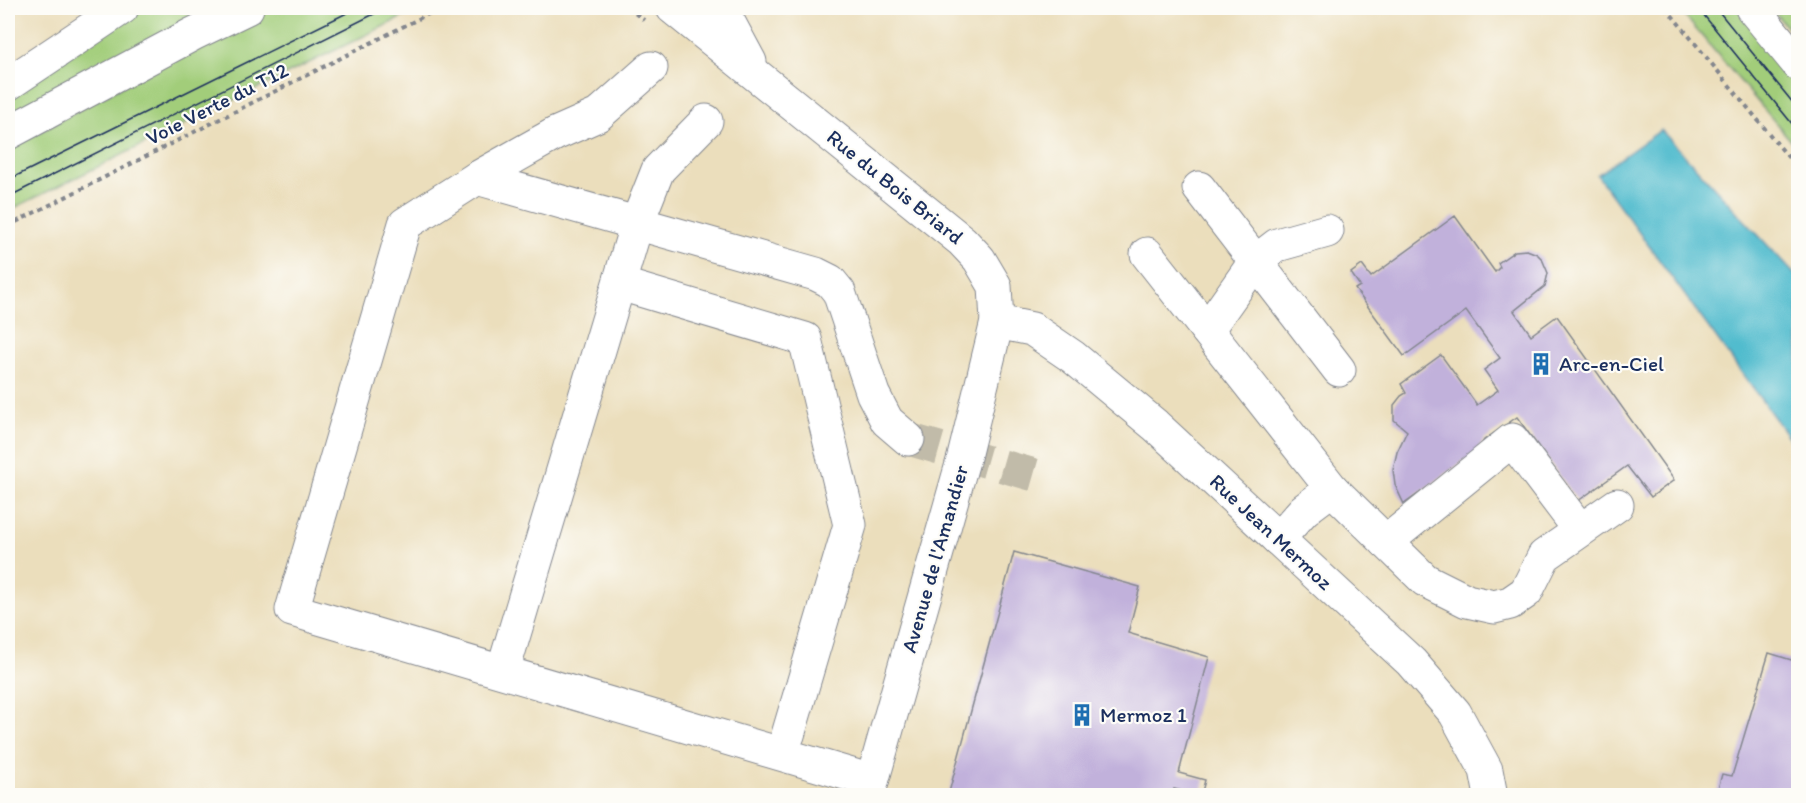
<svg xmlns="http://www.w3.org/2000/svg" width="1806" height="803" viewBox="0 0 1806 803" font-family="Itim,sans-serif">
  <rect width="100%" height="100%" fill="#fdfcf7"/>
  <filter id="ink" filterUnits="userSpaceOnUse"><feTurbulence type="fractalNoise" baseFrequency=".0167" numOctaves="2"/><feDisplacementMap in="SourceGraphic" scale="12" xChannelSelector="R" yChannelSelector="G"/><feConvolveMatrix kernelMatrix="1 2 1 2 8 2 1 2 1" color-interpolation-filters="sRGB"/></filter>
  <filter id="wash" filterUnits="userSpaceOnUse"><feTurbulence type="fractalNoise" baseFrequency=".008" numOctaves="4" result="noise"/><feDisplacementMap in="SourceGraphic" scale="24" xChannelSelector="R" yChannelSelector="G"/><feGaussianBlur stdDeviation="1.35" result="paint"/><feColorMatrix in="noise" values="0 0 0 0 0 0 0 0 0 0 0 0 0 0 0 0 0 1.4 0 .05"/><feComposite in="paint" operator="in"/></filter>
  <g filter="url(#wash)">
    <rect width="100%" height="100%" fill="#ebdebc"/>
    <g fill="#a2cd7a" stroke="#5e7e6c" stroke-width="1.5">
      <path d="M 140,8 L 217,8 L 8,118 L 8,97 Z"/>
      <path d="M 273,8 L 421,8 L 8,211 L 8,149 L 165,62 Z"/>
      <path d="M 1678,8 L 1737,8 L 1798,83 L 1798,149 Z"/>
      <path d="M 1771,8 L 1792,8 L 1798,16 L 1798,41 Z"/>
    </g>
    <path fill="#51bcce" stroke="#367696" stroke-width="1.5" d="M 1661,130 L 1798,278 L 1798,450 L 1597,175 Z"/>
    <g id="blocks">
      <g fill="#c1b1db">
        <path d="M 1455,216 L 1495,272 L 1500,267 L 1498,263 L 1515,251 L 1527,250 L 1537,254 L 1542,259 L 1548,273 L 1545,286 L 1514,311 L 1531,335 L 1557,316 L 1674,480 L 1651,497 L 1627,466 L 1578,501 L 1517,417 L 1484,440 L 1470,462 L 1465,460 L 1404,504 L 1395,485 L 1393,470 L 1397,452 L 1407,431 L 1394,420 L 1394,405 L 1401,396 L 1406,393 L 1401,384 L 1441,355 L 1477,405 L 1498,390 L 1484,370 L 1500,358 L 1466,311 L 1404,356 L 1355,289 L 1360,286 L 1351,273 L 1362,265 L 1371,277 Z"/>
        <path d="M 1014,552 L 1140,587 L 1128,633 L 1209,657 L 1179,773 L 1205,780 L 1201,796 L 1174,789 L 1172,796 L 948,796 Z"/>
        <path d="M 1769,653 L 1798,662 L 1798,796 L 1716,796 L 1722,774 L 1732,776 Z"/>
      </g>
    </g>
  </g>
  <g filter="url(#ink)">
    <use href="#blocks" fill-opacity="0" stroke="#83868d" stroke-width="1.5"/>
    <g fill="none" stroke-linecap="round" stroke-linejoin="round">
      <path stroke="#c1bba9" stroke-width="33" stroke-dasharray="33 16" stroke-linecap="butt" d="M 908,439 L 1034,475"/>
      <g stroke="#83868d" stroke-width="35">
        <g id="minor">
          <path d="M 651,68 L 598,115 L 555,134 L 477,178 L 405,224 L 292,610 L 872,781"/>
          <path d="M 477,178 L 816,274 L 830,281 L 839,292 L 873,394 L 887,421 L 908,439"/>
          <path d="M 1199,188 L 1339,370"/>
          <path d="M 1147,254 L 1332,489 L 1304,510 L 1278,539"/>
          <path d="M 620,284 L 805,339 L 850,525 L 788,735"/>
          <path d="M 997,322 L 1032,329 L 1073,357 L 1155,425 L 1411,662 L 1455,713 L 1486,770 L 1491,796"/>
          <path d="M 1207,330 L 1255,262 L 1277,245 L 1327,231"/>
          <path d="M 1332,489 L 1425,580 L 1467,601 L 1494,607 L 1510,603 L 1526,592 L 1544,556 L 1617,505"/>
          <path d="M 1386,542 L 1512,440 L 1580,530"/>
          <path d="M 503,671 L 637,223 L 658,170 L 706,121"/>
        </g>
      </g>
      <g stroke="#83868d" stroke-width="35">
        <g id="major">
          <path d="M 673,8 L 962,241 L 979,259 L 995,286 L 997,322 L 964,457 L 868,796"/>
          <path d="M 721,8 L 750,62"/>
          <path d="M 1752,8 L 1798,64"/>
          <path d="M 8,84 L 122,8"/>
          <path d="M 8,133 L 193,34 L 247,8"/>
        </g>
      </g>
      <g stroke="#83868d" stroke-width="4" stroke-dasharray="4.5 4.5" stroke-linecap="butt">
        <path d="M 628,8 L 644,20"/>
        <path d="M 1666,8 L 1798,169"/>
        <path d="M 8,226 L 440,8"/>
      </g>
      <use href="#minor" stroke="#fff" stroke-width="33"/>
      <use href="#major" stroke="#fff" stroke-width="33"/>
      <g stroke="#1b2f5e" stroke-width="1.5">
        <path d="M 1698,8 L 1798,131"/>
        <path d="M 1716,8 L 1798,109"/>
        <path d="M 8,180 L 357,8"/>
        <path d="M 8,197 L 386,8"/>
      </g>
    </g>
  </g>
  <defs>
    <g id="building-bare" transform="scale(1.8)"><path d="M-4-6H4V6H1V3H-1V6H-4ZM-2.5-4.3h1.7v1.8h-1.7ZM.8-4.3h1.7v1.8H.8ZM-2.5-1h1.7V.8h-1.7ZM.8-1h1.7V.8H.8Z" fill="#1f6fb2" stroke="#fdfcf7" stroke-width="2.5" paint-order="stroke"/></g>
  </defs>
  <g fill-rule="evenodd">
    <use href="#building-bare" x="1541" y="364"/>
    <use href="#building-bare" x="1082" y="715"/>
  </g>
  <g text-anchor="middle" stroke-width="4.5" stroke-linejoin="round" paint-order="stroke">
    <g font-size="21" fill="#1b2f5e" stroke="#fdfcf7">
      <text transform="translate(217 104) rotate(-27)" y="7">Voie Verte du T12</text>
      <text transform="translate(895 187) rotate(39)" y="7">Rue du Bois Briard</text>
      <text transform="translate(1271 532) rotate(43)" y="7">Rue Jean Mermoz</text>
      <text transform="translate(935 559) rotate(-74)" y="7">Avenue de l'Amandier</text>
    </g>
    <g font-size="21" fill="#1b2f5e" stroke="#fdfcf7" text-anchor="start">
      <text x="1559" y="371">Arc-en-Ciel</text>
      <text x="1100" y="722">Mermoz 1</text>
    </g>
  </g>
  <rect width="1806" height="803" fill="none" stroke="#fdfcf7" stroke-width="30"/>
</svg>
